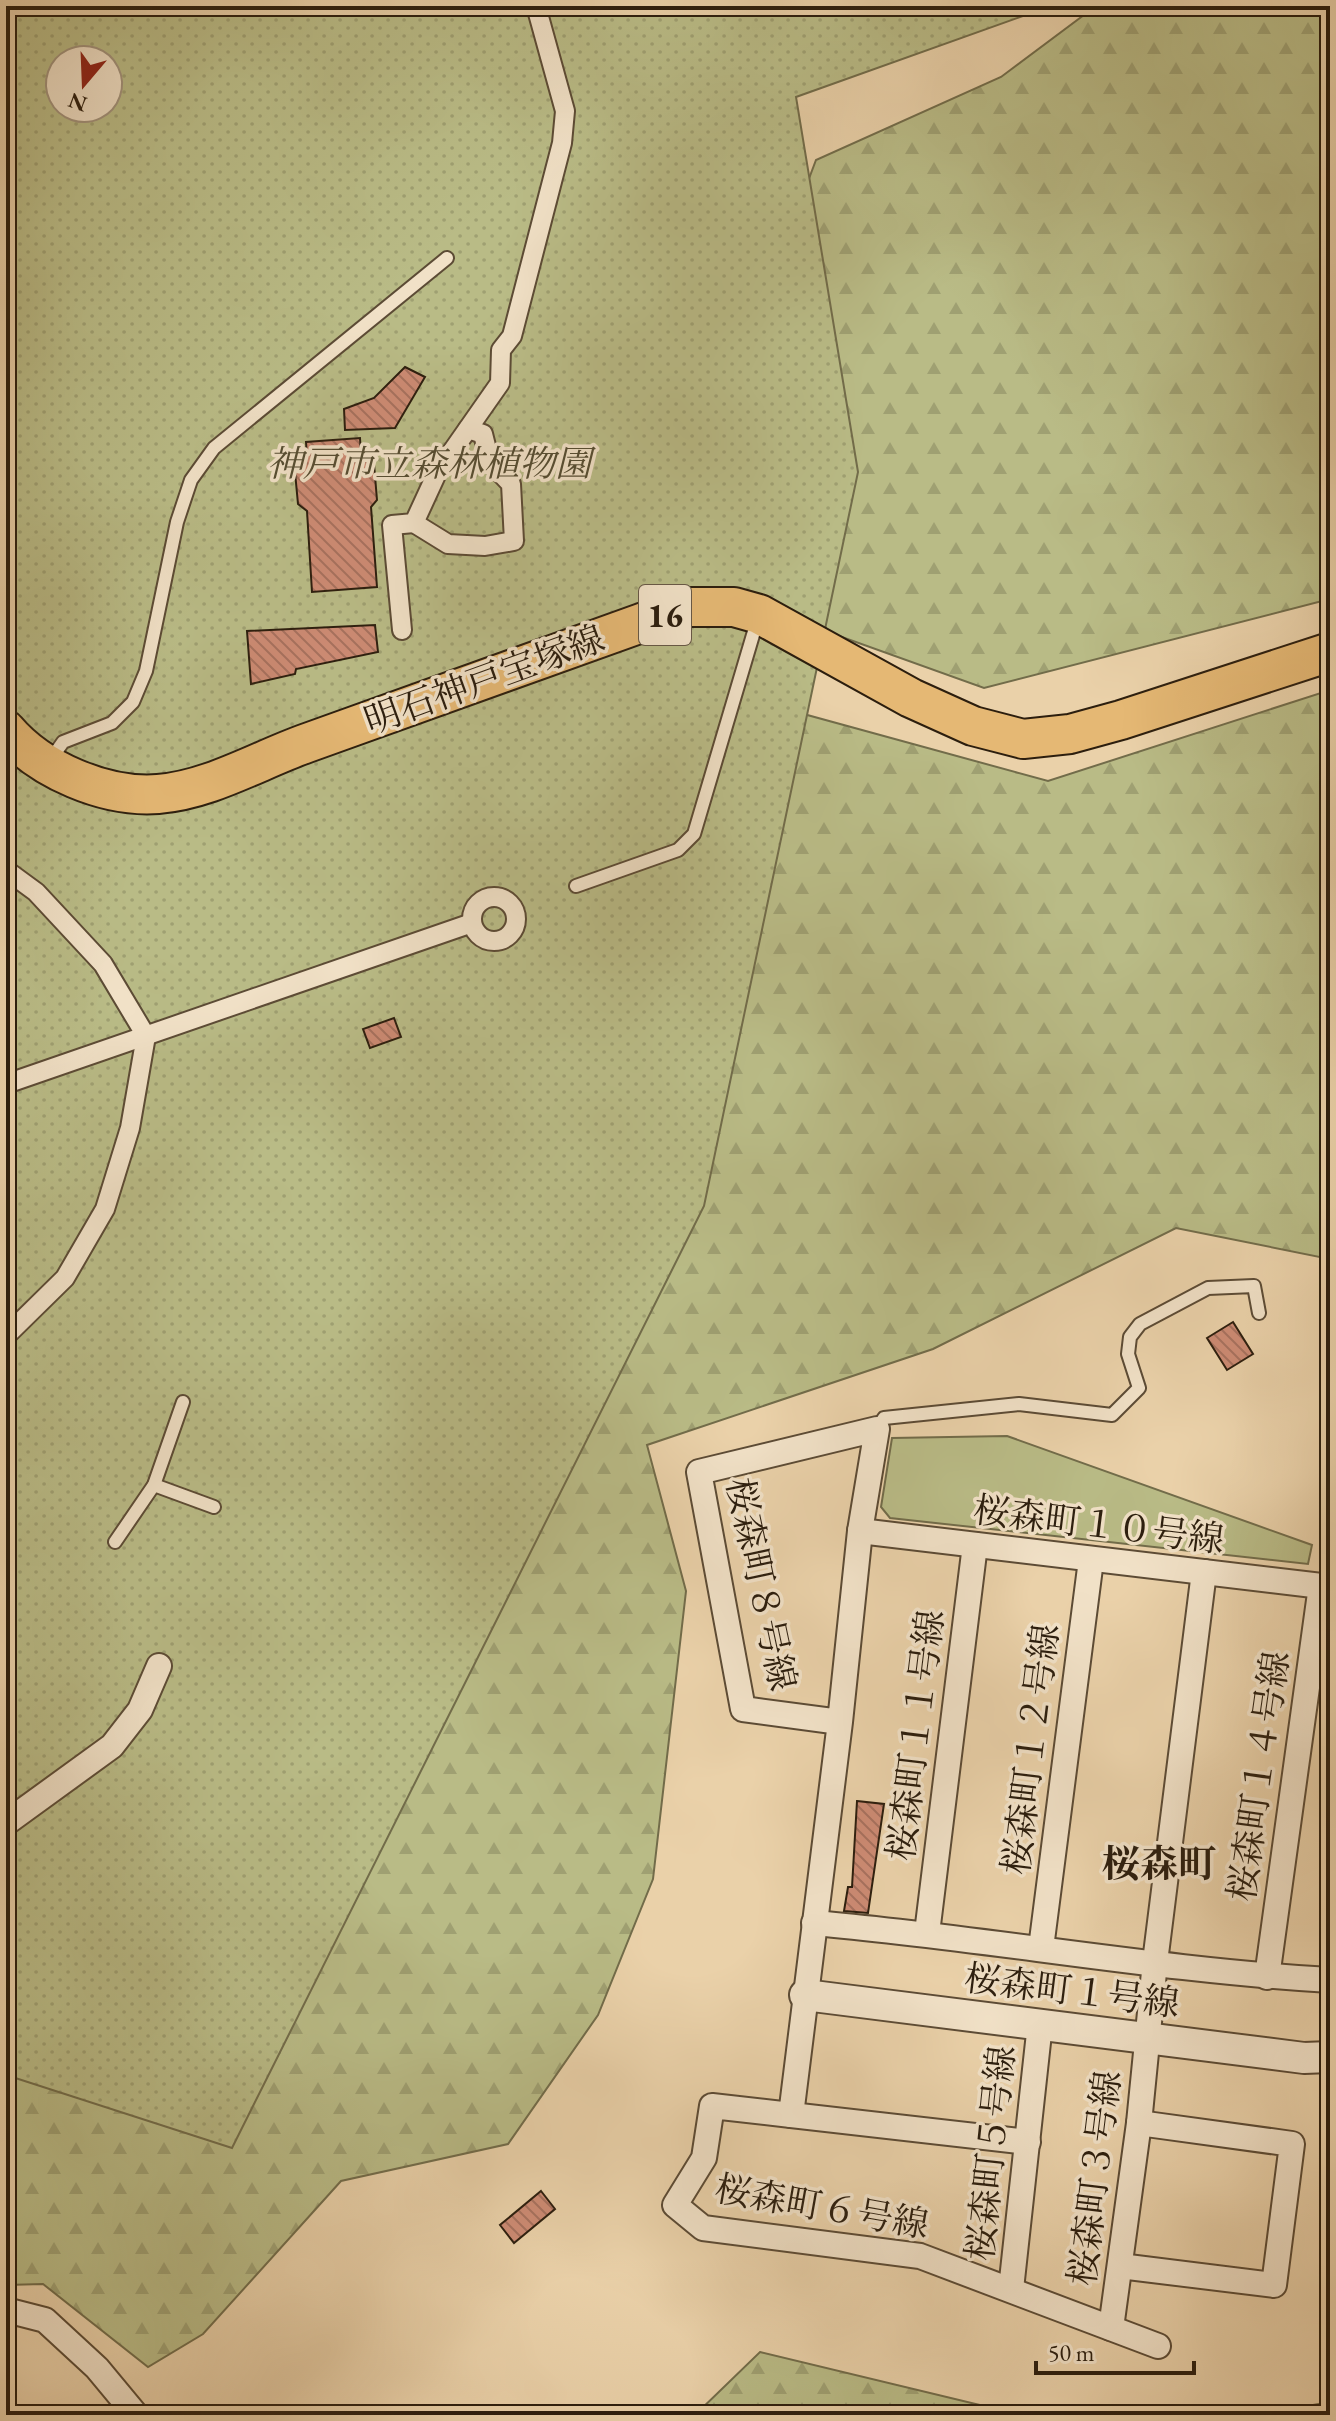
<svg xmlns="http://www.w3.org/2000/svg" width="1336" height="2421" viewBox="0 0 1336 2421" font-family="'EB Garamond','Noto Serif JP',serif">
  <defs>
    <pattern id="forest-firs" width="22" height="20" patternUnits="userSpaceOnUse" patternTransform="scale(2)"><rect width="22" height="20" fill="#b9bb86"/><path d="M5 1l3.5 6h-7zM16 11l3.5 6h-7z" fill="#9fa072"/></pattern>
    <pattern id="garden-dots" width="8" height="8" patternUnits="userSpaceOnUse" patternTransform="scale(2)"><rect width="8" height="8" fill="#b9bb86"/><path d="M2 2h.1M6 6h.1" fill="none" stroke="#9fa072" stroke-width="1.8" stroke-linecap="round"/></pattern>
    <pattern id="building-back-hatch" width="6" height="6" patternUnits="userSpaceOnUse" patternTransform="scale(2)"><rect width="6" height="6" fill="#cd8b74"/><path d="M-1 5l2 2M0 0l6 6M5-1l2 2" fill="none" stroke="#a7715e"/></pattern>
  </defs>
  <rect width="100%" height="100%" fill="#ead1a9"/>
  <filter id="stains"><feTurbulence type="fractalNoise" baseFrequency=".0025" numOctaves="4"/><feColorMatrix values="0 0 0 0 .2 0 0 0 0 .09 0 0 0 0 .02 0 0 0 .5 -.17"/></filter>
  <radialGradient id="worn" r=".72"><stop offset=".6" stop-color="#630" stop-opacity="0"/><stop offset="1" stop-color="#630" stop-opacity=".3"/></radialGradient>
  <g fill="url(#forest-firs)" stroke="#726c4a" stroke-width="2">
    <path d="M 1096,6 L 1330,6 L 1330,599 L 984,688 L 814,627 L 766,293 L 816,160 L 1001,77 Z"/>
    <path d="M 1330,690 L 1330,1291 L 1320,1257 L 1176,1228 L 933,1349 L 647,1445 L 686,1591 L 653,1879 L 598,2015 L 508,2144 L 341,2181 L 203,2334 L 148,2367 L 43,2284 L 6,2285 L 6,1946 L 778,707 L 1048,781 Z"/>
    <path d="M 760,2352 L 1013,2413 L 1296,2408 L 1330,2402 L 1330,2415 L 695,2415 Z"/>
  </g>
  <path fill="#b9bb86" stroke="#726c4a" stroke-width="2" d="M 1007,1436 L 1312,1545 L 1308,1564 L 890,1518 L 881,1507 L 892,1438 Z"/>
  <path fill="url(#garden-dots)" stroke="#726c4a" stroke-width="2" fill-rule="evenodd" d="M 6,6 L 1051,6 L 796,97 L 858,472 L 704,1206 L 232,2148 L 6,2075 ZM 60,60 L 108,60 L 108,108 L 60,108 Z"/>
  <g fill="url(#building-back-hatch)" stroke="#2c1e0e" stroke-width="2">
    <path d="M 405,367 L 425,377 L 395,428 L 345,430 L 344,409 L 374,398 Z"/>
    <path d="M 360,438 L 361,455 L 374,464 L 377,500 L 371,507 L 377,587 L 312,592 L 307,511 L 298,504 L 295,472 L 307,457 L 306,442 Z"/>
    <path d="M 375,625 L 378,652 L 296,669 L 295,674 L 251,684 L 247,631 Z"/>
    <path d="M 394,1018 L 401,1037 L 370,1048 L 363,1029 Z"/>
    <path d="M 1233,1322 L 1253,1354 L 1227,1370 L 1207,1338 Z"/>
    <path d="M 857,1801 L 884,1804 L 868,1913 L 844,1911 L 848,1887 L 852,1887 Z"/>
    <path d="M 541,2191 L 555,2209 L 514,2243 L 500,2225 Z"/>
  </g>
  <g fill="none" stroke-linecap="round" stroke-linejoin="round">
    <g stroke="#5c4b35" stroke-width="16">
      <g id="service">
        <path d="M 51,759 L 63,742 L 112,723 L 133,702 L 146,671 L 177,522 L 191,480 L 214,448 L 447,258"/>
        <path d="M 576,886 L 678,850 L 694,834 L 758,618"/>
        <path d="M 877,1429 L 884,1418 L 1019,1404 L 1112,1415 L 1139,1388 L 1128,1354 L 1130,1337 L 1140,1324 L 1208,1288 L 1254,1286 L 1259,1313"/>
        <path d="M 154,1485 L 214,1507"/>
        <path d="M 115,1542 L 154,1485 L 183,1402"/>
      </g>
    </g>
    <g stroke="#5c4b35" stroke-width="22">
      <g id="pedestrian">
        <path d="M 414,523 L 448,544 L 485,546 L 514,541 L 511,484 L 490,462 L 483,434 L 468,429"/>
        <path d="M 402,630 L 392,525 L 414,523 L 437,473 L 500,383 L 501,350 L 512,336 L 562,143 L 565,111 L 536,6"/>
        <path d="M 6,870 L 36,892 L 103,964 L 146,1036 L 130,1128 L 105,1209 L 65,1278 L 6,1336"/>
        <circle cx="494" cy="919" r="22"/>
        <path d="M 6,1084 L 472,923"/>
      </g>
    </g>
    <g stroke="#5c4b35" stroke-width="28">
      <g id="minor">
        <path d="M 860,1531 L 1330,1587"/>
        <path d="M 840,1722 L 743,1709 L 699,1472 L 877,1429 L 860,1531 L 840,1722 L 791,2115 L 712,2106 L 704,2158 L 675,2205 L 703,2228 L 920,2256 L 1158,2346"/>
        <path d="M 6,1823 L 112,1746 L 140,1710 L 159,1666"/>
        <path d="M 814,1923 C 986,1938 1157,1970 1330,1980"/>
        <path d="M 927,1933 L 975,1545"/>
        <path d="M 1041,1948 L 1091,1560"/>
        <path d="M 1267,1977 L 1321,1586"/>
        <path d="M 791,2115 L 1028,2142"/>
        <path d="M 1120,2266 L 1274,2285 L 1292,2144 L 1139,2123"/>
        <path d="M 1011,2289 L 1040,2024"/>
        <path d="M 6,2310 L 45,2320 L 97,2368 L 136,2415"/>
        <path d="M 1111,2328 L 1139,2123 L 1155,1962 L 1204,1572"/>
      </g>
    </g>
    <g stroke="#5c4b35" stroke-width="34">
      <path id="tertiary" d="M 805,1995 L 1304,2058 L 1330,2057"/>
    </g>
    <g stroke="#2c1e0e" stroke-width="42">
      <path id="primary" d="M 6,730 C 40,770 105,798 158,794 C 210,790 259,760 307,743 C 434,698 560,652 686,607 L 734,607 L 759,614 L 911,698 L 973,726 L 1023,739 L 1070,734 L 1121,720 L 1330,652"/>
    </g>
    <use href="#service" stroke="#f1e1c7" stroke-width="12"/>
    <use href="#pedestrian" stroke="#f1e1c7" stroke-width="18"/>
    <use href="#minor" stroke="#f1e1c7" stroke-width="24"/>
    <use href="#tertiary" stroke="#f1e1c7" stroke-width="30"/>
    <use href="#primary" stroke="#e5b874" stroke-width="38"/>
  </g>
  <g text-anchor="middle" stroke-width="7" stroke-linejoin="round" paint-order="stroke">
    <rect fill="#f1e1c7" stroke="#675846" stroke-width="2" x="639" y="585" width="52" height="60" rx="6"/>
    <g font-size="34" font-weight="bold" fill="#2c1e0e">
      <text x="665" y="627">16</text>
    </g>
    <g font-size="36" font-style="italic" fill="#564d32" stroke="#f1e1c7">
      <text x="429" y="476">神戸市立森林植物園</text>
    </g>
    <g font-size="36" fill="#2c1e0e" stroke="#f1e1c7">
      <text transform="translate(484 679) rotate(-20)" y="13">明石神戸宝塚線</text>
      <text transform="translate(1099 1524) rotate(7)" y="13">桜森町１０号線</text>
      <text transform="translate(762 1584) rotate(78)" y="13">桜森町８号線</text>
      <text transform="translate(915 1735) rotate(-83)" y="13">桜森町１１号線</text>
      <text transform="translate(1030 1749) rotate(-83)" y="13">桜森町１２号線</text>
      <text transform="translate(1258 1776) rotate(-82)" y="13">桜森町１４号線</text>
      <text transform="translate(1072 1990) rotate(7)" y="13">桜森町１号線</text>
      <text transform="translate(990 2153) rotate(-84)" y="13">桜森町５号線</text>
      <text transform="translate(1094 2178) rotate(-83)" y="13">桜森町３号線</text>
      <text transform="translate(822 2206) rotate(10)" y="13">桜森町６号線</text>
    </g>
    <g font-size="38" font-weight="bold" fill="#2c1e0e" stroke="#f1e1c7">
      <text x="1159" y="1877">桜森町</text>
    </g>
  </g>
  <rect width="1336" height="2421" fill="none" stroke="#ead1a9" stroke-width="32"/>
  <rect x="8" y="8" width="1320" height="2405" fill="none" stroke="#2c1e0e" stroke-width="4"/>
  <rect x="16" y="16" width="1304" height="2389" fill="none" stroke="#2c1e0e" stroke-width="2"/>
  <g transform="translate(84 84) rotate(199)"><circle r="38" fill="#f1e1c7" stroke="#a2937d" stroke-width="2"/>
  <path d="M0-6L14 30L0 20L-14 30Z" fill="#8f2418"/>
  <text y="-12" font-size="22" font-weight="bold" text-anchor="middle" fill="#2c1e0e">N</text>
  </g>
  <path d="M1036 2361v12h158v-12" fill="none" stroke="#2c1e0e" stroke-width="4"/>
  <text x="1048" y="2361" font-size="24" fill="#2c1e0e" stroke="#f1e1c7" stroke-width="6" paint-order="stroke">50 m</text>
  <rect width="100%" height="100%" filter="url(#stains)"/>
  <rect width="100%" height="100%" fill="url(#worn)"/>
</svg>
